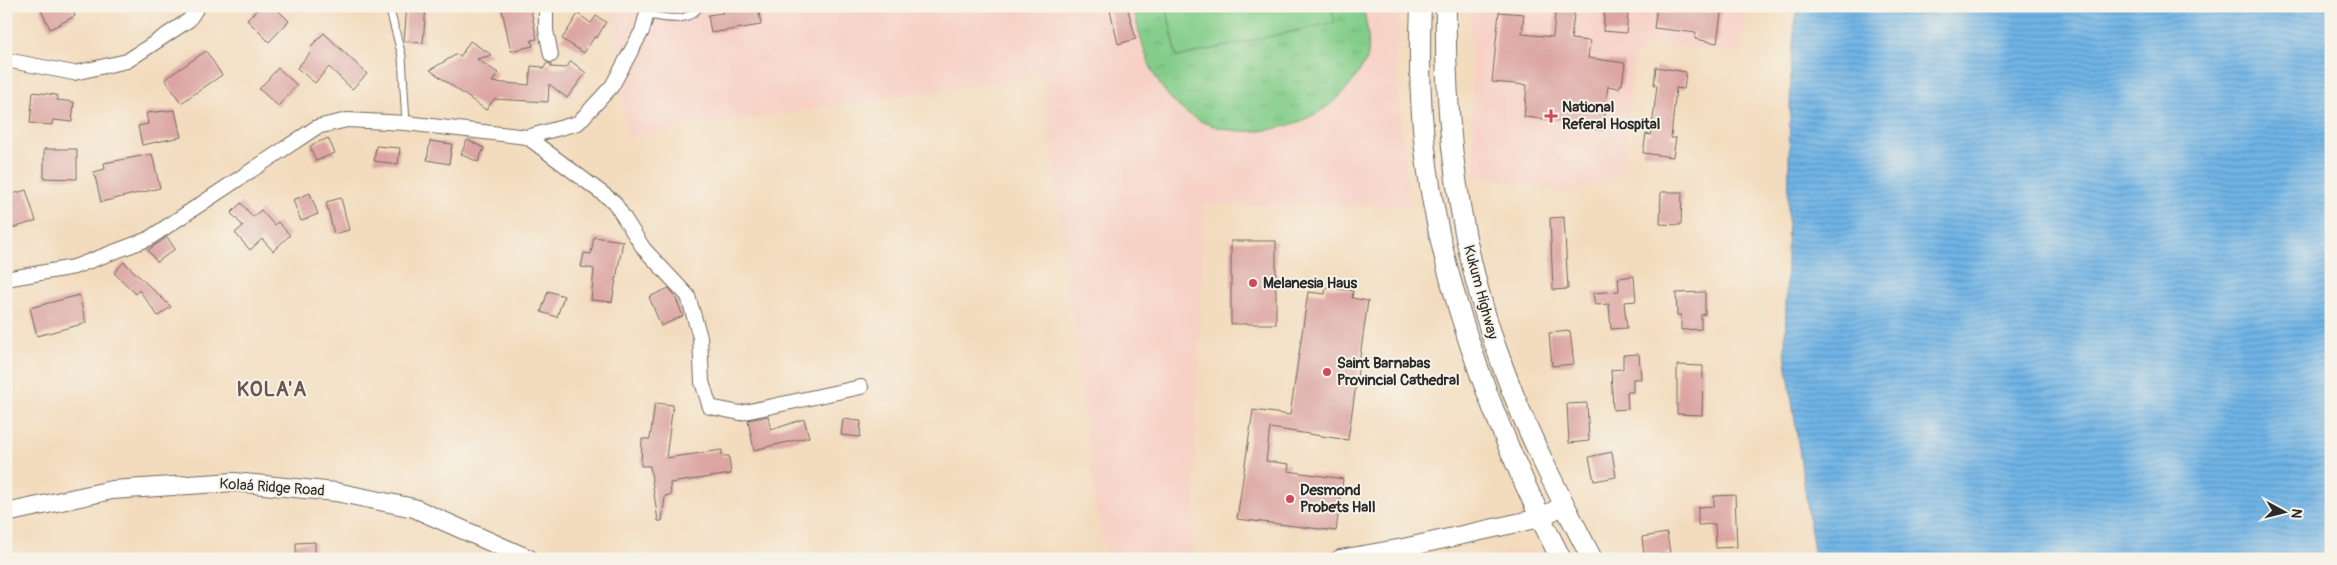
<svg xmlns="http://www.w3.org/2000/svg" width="2337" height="565" viewBox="0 0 2337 565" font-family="Pangolin,sans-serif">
  <defs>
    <pattern id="grass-tufts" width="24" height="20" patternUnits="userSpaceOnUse" patternTransform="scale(1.25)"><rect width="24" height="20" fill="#83cd8a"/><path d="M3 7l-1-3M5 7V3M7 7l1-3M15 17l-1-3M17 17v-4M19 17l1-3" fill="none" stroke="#71b077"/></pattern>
    <pattern id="water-rules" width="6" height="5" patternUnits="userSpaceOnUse" patternTransform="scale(1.25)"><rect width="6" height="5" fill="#70b4e6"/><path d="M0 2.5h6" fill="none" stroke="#5c93bb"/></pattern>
  </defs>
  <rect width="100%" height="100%" fill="#f7f3e8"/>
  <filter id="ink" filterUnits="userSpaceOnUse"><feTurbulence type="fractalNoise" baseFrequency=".02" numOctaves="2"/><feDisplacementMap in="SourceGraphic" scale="10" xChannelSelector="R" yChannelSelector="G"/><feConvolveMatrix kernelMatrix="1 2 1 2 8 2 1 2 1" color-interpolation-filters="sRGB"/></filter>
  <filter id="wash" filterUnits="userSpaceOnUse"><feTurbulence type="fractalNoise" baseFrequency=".0096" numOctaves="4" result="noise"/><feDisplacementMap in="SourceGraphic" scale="20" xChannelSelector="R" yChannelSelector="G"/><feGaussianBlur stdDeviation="1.12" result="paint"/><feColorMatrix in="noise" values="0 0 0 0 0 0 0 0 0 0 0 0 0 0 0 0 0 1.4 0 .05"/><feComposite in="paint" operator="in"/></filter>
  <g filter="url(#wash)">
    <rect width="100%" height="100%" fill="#f3dcbe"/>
    <g fill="#f7d1c6">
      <path d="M 610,6 L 1399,6 L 1397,78 L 1409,205 L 1204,205 L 1192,559 L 1107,559 L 1095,503 L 1042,75 L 627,137 L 616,38 Z"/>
      <path d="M 1469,6 L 1746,6 L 1741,52 L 1647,44 L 1633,60 L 1624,172 L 1573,194 L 1475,175 Z"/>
      <path d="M 1531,549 L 1536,559 L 1467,559 Z"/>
    </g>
    <path fill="url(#grass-tufts)" stroke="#577c5a" d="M 1133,6 L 1166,6 L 1177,57 L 1334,22 L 1331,6 L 1363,6 C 1366,21 1371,45 1367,59 C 1365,64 1360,70 1357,75 C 1323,132 1227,152 1177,105 C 1149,79 1141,42 1133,6 Z"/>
    <path fill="#83cd8a" stroke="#577c5a" d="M 1166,6 L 1331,6 L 1335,22 L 1177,57 Z"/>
    <path fill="url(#water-rules)" stroke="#4e7088" d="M 1797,6 L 2331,6 L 2331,559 L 1815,559 L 1785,353 L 1791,65 Z"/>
    <g id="blocks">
      <g fill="#dca5a3">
        <path d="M 39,6 L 71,6 L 75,16 L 50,29 Z"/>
        <path d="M 260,6 L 274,6 L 289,21 L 269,42 L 247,20 Z"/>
        <path d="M 407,6 L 426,6 L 423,43 L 404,41 Z"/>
        <path d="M 501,6 L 530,6 L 537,39 L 531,40 L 533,46 L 511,51 Z"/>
        <path d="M 722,6 L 758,6 L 761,25 L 711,33 L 708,15 L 723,13 Z"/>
        <path d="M 1109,6 L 1127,6 L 1136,39 L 1118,44 Z"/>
        <path d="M 1556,6 L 1575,6 L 1571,39 L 1590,41 L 1588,58 L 1625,63 L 1622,85 L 1620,85 L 1619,88 L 1608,86 L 1603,130 L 1585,128 L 1586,123 L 1524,117 L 1527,85 L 1492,82 L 1499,12 L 1524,14 L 1522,34 L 1553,37 Z"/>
        <path d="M 1605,6 L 1629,6 L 1626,33 L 1603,31 Z"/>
        <path d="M 1657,6 L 1722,6 L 1717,43 L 1695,39 L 1696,33 L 1654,28 Z"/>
        <path d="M 578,14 L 591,23 L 596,16 L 606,22 L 597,38 L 595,36 L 584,53 L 562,39 Z"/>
        <path d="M 324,33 L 367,74 L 352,89 L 329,67 L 315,83 L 297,68 L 311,52 L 308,49 Z"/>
        <path d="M 470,41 L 492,55 L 477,59 L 498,73 L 492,82 L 529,85 L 531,66 L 543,67 L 543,69 L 547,63 L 551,64 L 551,67 L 566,68 L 571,61 L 586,73 L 567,98 L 549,84 L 548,102 L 494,99 L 486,110 L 430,70 L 457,54 L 460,57 Z"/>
        <path d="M 206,51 L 222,75 L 181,103 L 165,79 Z"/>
        <path d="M 1656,67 L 1686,72 L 1684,89 L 1676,88 L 1671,138 L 1676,138 L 1673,157 L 1643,153 L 1646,134 L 1651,135 L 1657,86 L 1654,85 Z"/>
        <path d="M 278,68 L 297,85 L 278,106 L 259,89 Z"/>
        <path d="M 33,92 L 57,95 L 57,100 L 74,102 L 72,122 L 53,120 L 52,125 L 30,123 Z"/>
        <path d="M 175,110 L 181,137 L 142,145 L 138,126 L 148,124 L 146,113 Z"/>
        <path d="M 328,138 L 335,153 L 316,161 L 310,146 Z"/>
        <path d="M 467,140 L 484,148 L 478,162 L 461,154 Z"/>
        <path d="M 430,141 L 452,144 L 449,164 L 427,160 Z"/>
        <path d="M 376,146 L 400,148 L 398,164 L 374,161 Z"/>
        <path d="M 44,149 L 77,149 L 77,179 L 44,178 Z"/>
        <path d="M 152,154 L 160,188 L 101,202 L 94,172 L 105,169 L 104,163 Z"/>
        <path d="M 26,190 L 36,221 L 6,230 L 6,196 Z"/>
        <path d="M 1661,192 L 1682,192 L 1681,225 L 1660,224 Z"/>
        <path d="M 310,193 L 318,214 L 301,221 L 293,200 Z"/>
        <path d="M 341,198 L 349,230 L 334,234 L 326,202 Z"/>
        <path d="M 241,203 L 253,217 L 261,210 L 274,225 L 278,222 L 290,235 L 273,251 L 262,239 L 250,250 L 235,233 L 243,226 L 231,213 Z"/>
        <path d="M 1564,217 L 1568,289 L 1553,290 L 1550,218 Z"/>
        <path d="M 167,237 L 175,249 L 157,262 L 148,250 Z"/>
        <path d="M 594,237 L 623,241 L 612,302 L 591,300 L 594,269 L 581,267 L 584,253 L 591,254 Z"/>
        <rect x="1231" y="241" width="45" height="83"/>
        <path d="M 124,262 L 164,300 L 171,307 L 158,316 L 139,290 L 136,294 L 114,273 Z"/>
        <path d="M 1634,276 L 1636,301 L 1624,302 L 1627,328 L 1611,329 L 1609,304 L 1595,305 L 1593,293 L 1619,291 L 1618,278 Z"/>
        <path d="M 1326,287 L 1353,291 L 1352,298 L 1368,301 L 1348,440 L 1270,428 L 1266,461 L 1289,464 L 1288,471 L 1343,479 L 1336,531 L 1237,519 L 1253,410 L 1290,415 L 1308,292 L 1325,294 Z"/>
        <path d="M 669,288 L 674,294 L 683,316 L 661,326 L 649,297 Z"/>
        <path d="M 548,291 L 564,296 L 557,317 L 541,312 Z"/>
        <path d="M 1705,292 L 1705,314 L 1701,315 L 1701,329 L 1681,330 L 1681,315 L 1677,315 L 1676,293 Z"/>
        <path d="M 79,295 L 86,323 L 37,336 L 30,308 Z"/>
        <path d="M 1570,331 L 1574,364 L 1552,366 L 1549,333 Z"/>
        <path d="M 1639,354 L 1641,379 L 1633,379 L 1633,392 L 1627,392 L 1628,409 L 1613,410 L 1611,370 L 1623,369 L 1623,355 Z"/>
        <path d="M 1677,365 L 1703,366 L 1702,415 L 1677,414 Z"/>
        <path d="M 655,403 L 673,405 L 666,458 L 722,450 L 722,456 L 729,456 L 731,474 L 670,483 L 671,495 L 665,496 L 662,521 L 658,521 L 650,466 L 641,466 L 642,439 L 650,439 Z"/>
        <path d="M 1587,403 L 1589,441 L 1569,443 L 1567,404 Z"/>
        <path d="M 768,416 L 771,430 L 804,419 L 809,437 L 754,450 L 748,420 Z"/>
        <path d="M 843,419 L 861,421 L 860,437 L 841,435 Z"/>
        <path d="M 1612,452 L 1616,477 L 1594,481 L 1589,457 Z"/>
        <path d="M 1735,495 L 1737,547 L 1716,548 L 1715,524 L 1698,525 L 1698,507 L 1714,506 L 1714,496 Z"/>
        <path d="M 1667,533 L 1670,553 L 1644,556 L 1642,537 Z"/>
        <path d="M 315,542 L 315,559 L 296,559 L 296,543 Z"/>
      </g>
    </g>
  </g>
  <g filter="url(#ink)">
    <use href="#blocks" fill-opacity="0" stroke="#71695e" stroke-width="1"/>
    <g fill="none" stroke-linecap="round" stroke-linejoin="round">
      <g stroke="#71695e" stroke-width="9">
        <g id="service">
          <path d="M 392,6 L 391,14 L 402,56 L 406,123"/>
          <path d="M 648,15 C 666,18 688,24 700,6"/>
        </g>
      </g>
      <g stroke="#71695e" stroke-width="16">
        <g id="minor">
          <path d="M 546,6 L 546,30 L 551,55"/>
          <path d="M 6,60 L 74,73 L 127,61 L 189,20 L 198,6"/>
          <path d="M 527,137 L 614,202 L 644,249 L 688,296 L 700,337 L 702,382 L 710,407 L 740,413 L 861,387"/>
          <path d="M 6,279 L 74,267 L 148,239 L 317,127 L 347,120 L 406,123 L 527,137 L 578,123 L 612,86 L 642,31 L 649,6"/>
        </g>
      </g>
      <g stroke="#71695e" stroke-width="20">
        <g id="tertiary">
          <path d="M 6,513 L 112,490 L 234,482 L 336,492 L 414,508 L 529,559"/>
          <path d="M 1340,559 L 1403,548 L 1540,518 L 1564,505"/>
        </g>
      </g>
      <g stroke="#71695e" stroke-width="22">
        <g id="secondary">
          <path d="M 1421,6 C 1418,72 1421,138 1433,203 C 1456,327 1504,447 1561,559"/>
          <path d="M 1446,6 C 1444,130 1460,254 1504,370 C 1528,435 1560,497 1592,559"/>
        </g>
      </g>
      <use href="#service" stroke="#fff" stroke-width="7"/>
      <use href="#minor" stroke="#fff" stroke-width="14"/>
      <use href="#tertiary" stroke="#fff" stroke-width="18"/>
      <use href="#secondary" stroke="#fff" stroke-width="20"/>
    </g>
  </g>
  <g fill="#d1495b" stroke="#f7f3e8" stroke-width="2">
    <path d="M1548.5 108.5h5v5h5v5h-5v5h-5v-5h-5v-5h5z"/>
    <circle cx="1253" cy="283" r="5"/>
    <circle cx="1327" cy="372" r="5"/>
    <circle cx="1290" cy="499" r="5"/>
  </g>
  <g text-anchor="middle" stroke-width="4" stroke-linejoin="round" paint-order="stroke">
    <g font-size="15" font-weight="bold" fill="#2b2b2b" stroke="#f7f3e8" text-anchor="start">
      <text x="1562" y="112">National<tspan x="1562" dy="17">Referal Hospital</tspan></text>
      <text x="1263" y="288">Melanesia Haus</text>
      <text x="1337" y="368">Saint Barnabas<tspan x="1337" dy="17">Provincial Cathedral</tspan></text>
      <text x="1300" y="495">Desmond<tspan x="1300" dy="17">Probets Hall</tspan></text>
    </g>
    <g font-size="15" fill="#2b2b2b" stroke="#f7f3e8">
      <text transform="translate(1481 292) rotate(75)" y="5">Kukum Highway</text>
      <text transform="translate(272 487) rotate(4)" y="5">Kolaá Ridge Road</text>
    </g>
    <g font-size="20" font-weight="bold" letter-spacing="1" fill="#695655" stroke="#f7f3e8">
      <text x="272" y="396">KOLA'A</text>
    </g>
  </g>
  <rect width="2337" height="565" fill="none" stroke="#f7f3e8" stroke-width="25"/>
  <g transform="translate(2284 512) rotate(97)" stroke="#f7f3e8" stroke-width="4" paint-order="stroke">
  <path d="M0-4L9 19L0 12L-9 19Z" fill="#2b2b2b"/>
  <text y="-8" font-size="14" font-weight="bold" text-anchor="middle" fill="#2b2b2b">N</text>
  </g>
</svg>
